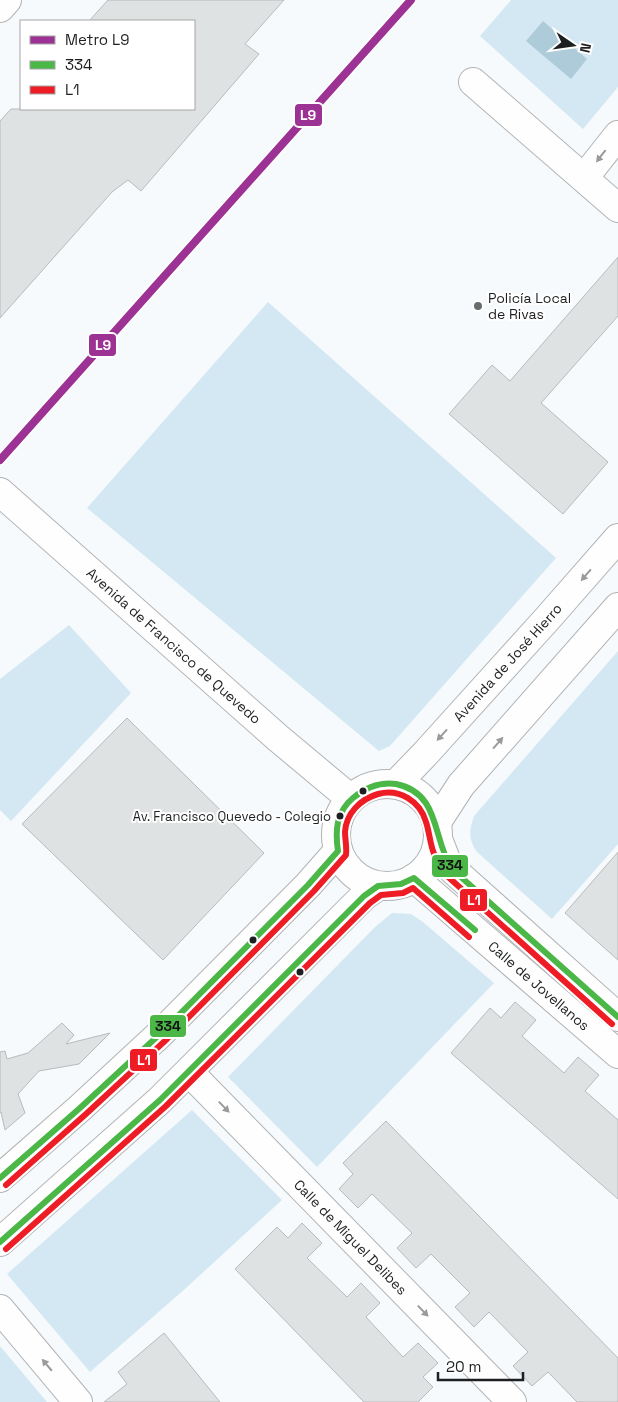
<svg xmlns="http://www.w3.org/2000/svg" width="618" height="1402" viewBox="0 0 618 1402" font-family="'Space Grotesk',sans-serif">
  <rect width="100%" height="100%" fill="#f7fafc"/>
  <g fill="#d3e8f3">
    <path d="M 511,0 L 618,0 L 618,87 L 583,129 L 480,36 Z"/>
    <path d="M 268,302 L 556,558 L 390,746 L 379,751 L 87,508 Z"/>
    <path d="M 69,625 L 131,693 L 11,821 L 0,810 L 0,679 Z"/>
    <path d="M 618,651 L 618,844 L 552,919 L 477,852 C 468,839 469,830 474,816 Z"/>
    <path d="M 392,913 L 411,914 L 423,922 L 494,983 L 317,1167 L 228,1077 L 375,927 Z"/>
    <path d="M 192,1110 L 282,1200 L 186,1288 L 90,1372 L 7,1274 Z"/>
    <path d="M 0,1346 L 47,1402 L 0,1402 Z"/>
  </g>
  <path fill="#aecbda" d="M 543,21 L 587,59 L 571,79 L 526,41 Z"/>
  <g fill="#dfe2e3" stroke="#b8babb">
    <path d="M 108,0 L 284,0 L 245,44 L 259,54 L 141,191 L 128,180 L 112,192 L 0,318 L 0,121 L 11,109 L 194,109 L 194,21 L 89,21 Z"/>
    <path d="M 618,257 L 618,316 L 541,403 L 608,462 L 563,514 L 449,414 L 492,365 L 510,381 Z"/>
    <path d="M 127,718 L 264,853 L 163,960 L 22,824 Z"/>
    <path d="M 618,852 L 618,960 L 565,913 Z"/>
    <path d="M 515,1002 L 536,1020 L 522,1036 L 564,1073 L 578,1057 L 599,1075 L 585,1091 L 618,1120 L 618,1199 L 451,1053 L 490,1008 L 501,1018 Z"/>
    <path d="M 62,1023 L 74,1035 L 66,1044 L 110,1033 L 79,1064 L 39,1071 L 18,1094 L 25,1113 L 5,1130 L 1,1112 L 0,1113 L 0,1052 L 5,1051 L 7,1059 L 28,1053 Z"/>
    <path d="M 386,1121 L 618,1358 L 618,1402 L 577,1402 L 548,1372 L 532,1386 L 513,1366 L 528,1352 L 489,1312 L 474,1327 L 455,1307 L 470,1293 L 431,1254 L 416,1268 L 397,1248 L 412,1233 L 372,1194 L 358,1208 L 339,1189 L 353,1174 L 343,1163 Z"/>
    <path d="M 302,1223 L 322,1243 L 307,1258 L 347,1297 L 361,1283 L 380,1303 L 366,1317 L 403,1357 L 418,1343 L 438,1363 L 423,1377 L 433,1387 L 418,1402 L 364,1402 L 235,1269 L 277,1227 L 288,1238 Z"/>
    <path d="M 164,1333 L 220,1402 L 104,1402 L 127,1384 L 118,1372 Z"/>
  </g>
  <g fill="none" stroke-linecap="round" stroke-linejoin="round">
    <g stroke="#b1b3b4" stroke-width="30">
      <g id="minor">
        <path d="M 0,8 L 7,0"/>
        <path d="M 473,82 L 618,208"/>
        <path d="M 584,178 L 618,135"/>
        <path id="s1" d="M 396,784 L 425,754 L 547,619 L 618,538"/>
        <path d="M 437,822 L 461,785 L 618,607"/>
        <path id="s2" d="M 189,1072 L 512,1402"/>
        <path d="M 0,1178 L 80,1108 L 161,1033 L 308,885 L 338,851"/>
        <path d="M 0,1242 L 160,1100 L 364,896 L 378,886"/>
        <path d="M 0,1309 L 78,1402"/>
      </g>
    </g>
    <g stroke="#b1b3b4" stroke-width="30">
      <g id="tertiary">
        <path id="s3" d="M 0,492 L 278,738 L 351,799"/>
        <circle cx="387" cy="835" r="51"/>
        <path d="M 438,839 L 447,862 L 452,869 L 618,1017"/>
        <path id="s4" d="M 414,878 L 618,1054"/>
      </g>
    </g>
    <use href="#minor" stroke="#fefeff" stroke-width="28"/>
    <use href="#tertiary" stroke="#fefeff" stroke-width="28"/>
    <g stroke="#fff" stroke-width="10">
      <g id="bus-1">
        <path d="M 0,1178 L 80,1108 L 161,1033 L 308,885 L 338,851 C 335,831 336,812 353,798 C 365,788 380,782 396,784 C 441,793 432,839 452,869 L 618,1017"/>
        <path d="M 0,1242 L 160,1100 L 364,896 L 378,886 L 401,884 L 414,878 L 475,930"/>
      </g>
    </g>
    <g stroke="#fff" stroke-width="10">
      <g id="bus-2">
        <path d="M 6,1185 L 86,1114 L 167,1039 L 314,891 L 346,855 C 347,847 345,839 345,832 C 346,813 361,799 378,794 C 399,788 420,801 426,822 C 429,831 430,842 433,851 C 436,860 440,868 446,875 L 612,1024"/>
        <path d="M 6,1249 L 166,1106 L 370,903 L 381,895 L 403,893 L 413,888 L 469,937"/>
      </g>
    </g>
    <use href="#bus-1" stroke="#4ab747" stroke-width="6"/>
    <use href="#bus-2" stroke="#ee1c25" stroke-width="6"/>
    <g stroke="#fff" stroke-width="11">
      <path id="metro-1" d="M 0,460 L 411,0"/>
    </g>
    <use href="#metro-1" stroke="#9c3293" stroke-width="8"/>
  </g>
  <defs><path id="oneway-solid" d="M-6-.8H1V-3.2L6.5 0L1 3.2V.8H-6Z" transform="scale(1.25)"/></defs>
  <g fill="#999a9b">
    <use href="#oneway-solid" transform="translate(601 156) rotate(128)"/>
    <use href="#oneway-solid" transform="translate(586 575) rotate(131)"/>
    <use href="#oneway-solid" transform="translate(442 735) rotate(132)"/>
    <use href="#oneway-solid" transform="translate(498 743) rotate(-49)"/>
    <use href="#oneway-solid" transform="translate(224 1107) rotate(46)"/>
    <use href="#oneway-solid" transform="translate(423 1311) rotate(46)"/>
    <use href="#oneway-solid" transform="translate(47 1365) rotate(-130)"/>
  </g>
  <circle fill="#696c6d" stroke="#fff" stroke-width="2" cx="478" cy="306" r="5"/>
  <g fill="#1d1f20" stroke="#fff" stroke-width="2">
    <circle cx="363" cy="791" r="4.5"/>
    <circle cx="340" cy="816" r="4.5"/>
    <circle cx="253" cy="940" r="4.5"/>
    <circle cx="300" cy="972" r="4.5"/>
  </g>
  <g text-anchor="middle" stroke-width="4" stroke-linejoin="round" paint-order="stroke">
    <g font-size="13" fill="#1d1f20" stroke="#fff" text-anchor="end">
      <text x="331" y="821">Av. Francisco Quevedo - Colegio</text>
    </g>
    <g font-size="14" fill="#1d1f20" stroke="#fff" text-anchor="start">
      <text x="488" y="303">Policía Local<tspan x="488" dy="16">de Rivas</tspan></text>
    </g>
    <g font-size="14" fill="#1d1f20" stroke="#fff">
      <text dy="5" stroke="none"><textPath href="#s3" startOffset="232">Avenida de Francisco de Quevedo</textPath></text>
      <text dy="5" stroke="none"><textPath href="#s1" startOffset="165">Avenida de José Hierro</textPath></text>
      <text dy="5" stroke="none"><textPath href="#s4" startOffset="165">Calle de Jovellanos</textPath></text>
      <text dy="5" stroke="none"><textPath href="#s2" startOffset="231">Calle de Miguel Delibes</textPath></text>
    </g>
  </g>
  <g stroke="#fff" stroke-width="2">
    <rect x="294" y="103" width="29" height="24" rx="5" fill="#9c3293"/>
    <rect x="88" y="333" width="29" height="24" rx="5" fill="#9c3293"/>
    <rect x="431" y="854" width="38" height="24" rx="5" fill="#4ab747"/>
    <rect x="459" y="888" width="29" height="24" rx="5" fill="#ee1c25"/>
    <rect x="149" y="1014" width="38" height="24" rx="5" fill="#4ab747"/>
    <rect x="129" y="1048" width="29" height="24" rx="5" fill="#ee1c25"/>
  </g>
  <g font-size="14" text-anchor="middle" font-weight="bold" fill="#fff">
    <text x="308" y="120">L9</text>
    <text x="103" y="350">L9</text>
    <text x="474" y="905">L1</text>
    <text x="144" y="1065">L1</text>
  </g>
  <g font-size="14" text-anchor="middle" font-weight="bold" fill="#111">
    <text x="450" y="870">334</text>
    <text x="168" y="1031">334</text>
  </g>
  <rect x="20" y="20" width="175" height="90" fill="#ffffff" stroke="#a5a5a6"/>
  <rect x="30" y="36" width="25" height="8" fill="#9c3293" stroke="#a5a5a6"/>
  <text x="65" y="45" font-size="15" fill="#1d1f20">Metro L9</text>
  <rect x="30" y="61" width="25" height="8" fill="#4ab747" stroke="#a5a5a6"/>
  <text x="65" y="70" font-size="15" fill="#1d1f20">334</text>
  <rect x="30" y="86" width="25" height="8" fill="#ee1c25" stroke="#a5a5a6"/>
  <text x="65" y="95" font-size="15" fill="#1d1f20">L1</text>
  <g transform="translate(573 45) rotate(103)" stroke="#ffffff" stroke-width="4" paint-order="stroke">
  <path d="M0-4L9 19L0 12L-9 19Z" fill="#1d1f20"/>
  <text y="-8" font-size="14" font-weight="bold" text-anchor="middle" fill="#1d1f20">N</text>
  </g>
  <path d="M438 1372v8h85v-8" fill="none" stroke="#1d1f20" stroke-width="2.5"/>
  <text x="446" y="1372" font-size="15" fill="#1d1f20" stroke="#ffffff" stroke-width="4" paint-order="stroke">20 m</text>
</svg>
